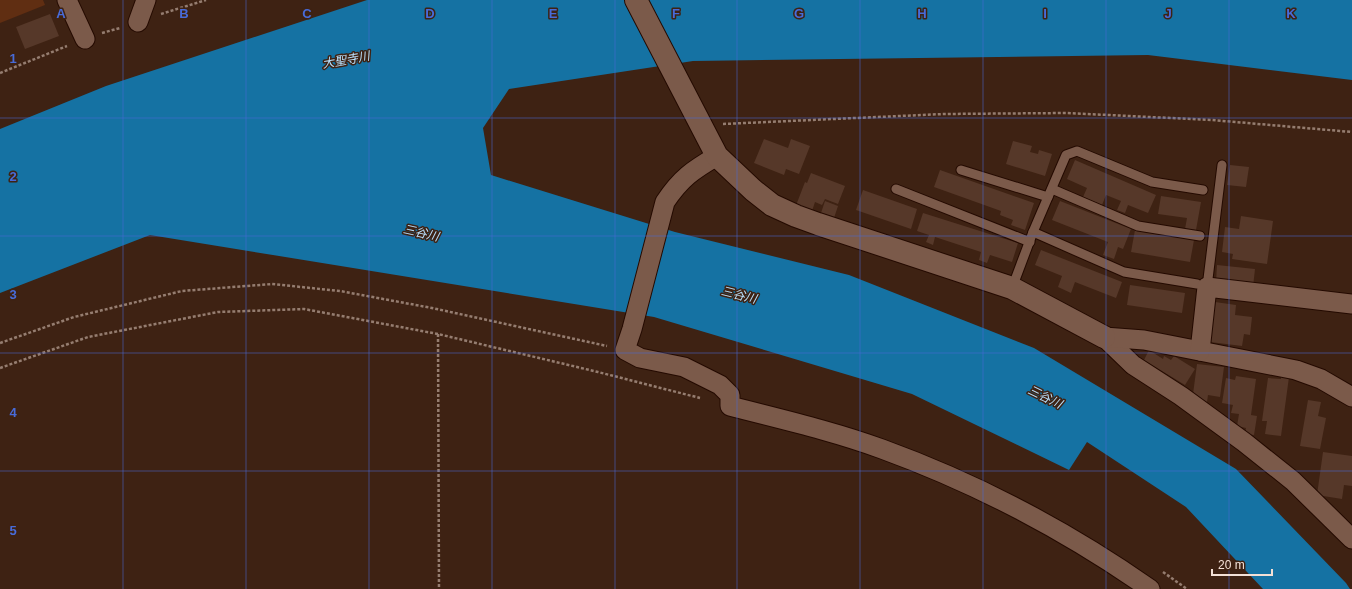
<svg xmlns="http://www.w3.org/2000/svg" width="1352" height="589" viewBox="0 0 1352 589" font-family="Arial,'Noto Sans JP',sans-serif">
  <rect width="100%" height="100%" fill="#3e2213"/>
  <path fill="#602e12" d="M 0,0 L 43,0 L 45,5 L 0,23 Z"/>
  <path fill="#1572a3" d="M 367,0 L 1352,0 L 1352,80 L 1148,55 L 693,61 L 509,89 L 483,128 L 491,175 L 675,232 L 849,275 L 1034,348 L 1236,469 L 1346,583 L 1350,589 L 1263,589 L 1186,507 L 1087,442 L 1069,470 L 912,394 L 654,317 L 150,235 L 0,293 L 0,129 L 106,86 Z"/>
  <g fill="#563829">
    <path d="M 50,14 L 59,36 L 25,49 L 16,27 Z"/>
    <path d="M 764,139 L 788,148 L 791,139 L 810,146 L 799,174 L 786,169 L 784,175 L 754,163 Z"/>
    <path d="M 1013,141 L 1032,146 L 1030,152 L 1038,154 L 1039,150 L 1052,154 L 1045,176 L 1006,164 Z"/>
    <path d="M 1075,160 L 1156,195 L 1148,213 L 1128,205 L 1125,213 L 1117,210 L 1121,201 L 1106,195 L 1102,205 L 1083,197 L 1087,188 L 1067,179 Z"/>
    <path d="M 1230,165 L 1249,167 L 1246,187 L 1227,185 Z"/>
    <path d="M 940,170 L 1034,203 L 1025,230 L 1011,225 L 1013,220 L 1000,215 L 1001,211 L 934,187 Z"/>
    <path d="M 811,173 L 845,186 L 838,204 L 825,199 L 822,205 L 815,202 L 811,214 L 795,208 L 805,182 L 807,183 Z"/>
    <path d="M 863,190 L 917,209 L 911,229 L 856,210 Z"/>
    <path d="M 1161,196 L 1201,202 L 1196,230 L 1185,229 L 1187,218 L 1158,214 Z"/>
    <path d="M 825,201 L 838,206 L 833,221 L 820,216 Z"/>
    <path d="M 1060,201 L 1131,229 L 1123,249 L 1118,247 L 1114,259 L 1103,255 L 1108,242 L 1052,220 Z"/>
    <path d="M 923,213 L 1018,243 L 1012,262 L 990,255 L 987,263 L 979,260 L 981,252 L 935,237 L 933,245 L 926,242 L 929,235 L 917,231 Z"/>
    <path d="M 1241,216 L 1273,221 L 1267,264 L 1232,259 L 1233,254 L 1222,252 L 1225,227 L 1239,229 Z"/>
    <path d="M 1135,230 L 1194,240 L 1190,262 L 1131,252 Z"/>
    <path d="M 1041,250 L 1122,282 L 1116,298 L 1075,282 L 1071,293 L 1058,287 L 1062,276 L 1035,265 Z"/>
    <path d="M 1217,265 L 1255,269 L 1253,287 L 1216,282 Z"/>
    <path d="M 1130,285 L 1185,293 L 1182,313 L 1127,305 Z"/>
    <path d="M 1215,302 L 1236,305 L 1235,315 L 1252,317 L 1250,335 L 1244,334 L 1242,346 L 1210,342 Z"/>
    <path d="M 1149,350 L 1163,359 L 1164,356 L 1171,360 L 1174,356 L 1195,369 L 1185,385 L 1144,360 Z"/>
    <path d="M 1197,364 L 1224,367 L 1220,397 L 1208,395 L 1207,402 L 1193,394 Z"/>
    <path d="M 1236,376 L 1256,379 L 1251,415 L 1257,416 L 1254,435 L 1245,434 L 1246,428 L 1237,426 L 1239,414 L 1231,413 L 1233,405 L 1222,403 L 1226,378 L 1235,380 Z"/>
    <path d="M 1281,376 L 1289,377 L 1281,436 L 1265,434 L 1267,421 L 1262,421 L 1268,378 L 1281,379 Z"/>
    <path d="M 1308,400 L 1321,402 L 1318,416 L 1326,418 L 1320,449 L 1300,446 Z"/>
    <path d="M 1323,452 L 1352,456 L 1352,486 L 1344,485 L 1342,499 L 1317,495 Z"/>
  </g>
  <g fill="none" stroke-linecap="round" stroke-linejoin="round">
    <g stroke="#240a00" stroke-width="11">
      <g id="service">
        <path d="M 961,170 L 1048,197"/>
        <path d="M 896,189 L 1030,242"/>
        <path d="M 1052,189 L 1138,226 L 1200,236"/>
        <path d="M 1033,232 L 1124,272 L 1197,284"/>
        <path d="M 1207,287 L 1222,165"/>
        <path d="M 1012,288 L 1033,232 L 1066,155 L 1077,151 L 1152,182 L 1203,190"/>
      </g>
    </g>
    <g stroke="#240a00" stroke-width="21">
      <g id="minor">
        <path d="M 67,0 L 85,39"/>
        <path d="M 138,22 L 146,0"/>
        <path d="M 717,156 C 693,170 681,178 665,202 L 632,329 L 625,350 L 640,358 L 684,367 L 720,385 L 730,395 L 730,406 C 780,419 833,431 882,449 C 978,484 1067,531 1150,589"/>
        <path d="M 1104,337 L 1133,365 L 1181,396 L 1244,442 L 1293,481 L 1352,539"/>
        <path d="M 1104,337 L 1144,340 L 1296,370 L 1321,379 L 1352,397"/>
        <path d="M 1200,351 L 1207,287 L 1352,304"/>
      </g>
    </g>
    <g stroke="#240a00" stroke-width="24">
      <path id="tertiary" d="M 636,0 L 717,156 L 753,190 L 772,205 L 796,216 L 818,224 L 1012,288 L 1104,337"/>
    </g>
    <g stroke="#957d70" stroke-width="2.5" stroke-dasharray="3 2" stroke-linecap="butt">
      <path d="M 161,14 L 206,0"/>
      <path d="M 102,33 L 120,28"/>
      <path d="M 0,73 L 67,46"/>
      <path d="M 723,124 L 944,114 L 1067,113 L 1212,120 L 1352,132"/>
      <path d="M 438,334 L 439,589"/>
      <path d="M 0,343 L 74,317 L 182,291 L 272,284 L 340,291 L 432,308 L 607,346"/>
      <path d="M 0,368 L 88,337 L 218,312 L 304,309 L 438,334 L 598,372 L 700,398"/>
      <path d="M 1163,572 L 1187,589"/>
    </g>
    <use href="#service" stroke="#7b5a4a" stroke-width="9"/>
    <use href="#minor" stroke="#7b5a4a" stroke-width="19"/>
    <use href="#tertiary" stroke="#7b5a4a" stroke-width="22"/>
  </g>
  <path fill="none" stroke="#486bd8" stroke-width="1" stroke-opacity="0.55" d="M 123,0 L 123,589M 246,0 L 246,589M 369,0 L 369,589M 492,0 L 492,589M 615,0 L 615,589M 737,0 L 737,589M 860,0 L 860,589M 983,0 L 983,589M 1106,0 L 1106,589M 1229,0 L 1229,589M 0,118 L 1352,118M 0,236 L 1352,236M 0,353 L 1352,353M 0,471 L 1352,471"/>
  <g text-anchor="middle" stroke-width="3" stroke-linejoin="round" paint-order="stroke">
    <g font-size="12" font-style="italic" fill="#b9e1fd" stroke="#3e2213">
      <text transform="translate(346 60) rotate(-10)" y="4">大聖寺川</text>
      <text transform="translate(421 233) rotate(13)" y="4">三谷川</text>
      <text transform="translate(739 295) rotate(14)" y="4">三谷川</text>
      <text transform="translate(1045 397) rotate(26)" y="4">三谷川</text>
    </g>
  </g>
  <g font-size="13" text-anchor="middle" font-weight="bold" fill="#486bd8" stroke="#3e2213" stroke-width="3" stroke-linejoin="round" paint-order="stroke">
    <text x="61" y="18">A</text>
    <text x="184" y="18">B</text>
    <text x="307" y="18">C</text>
    <text x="430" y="18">D</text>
    <text x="553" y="18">E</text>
    <text x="676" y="18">F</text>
    <text x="799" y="18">G</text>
    <text x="922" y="18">H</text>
    <text x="1045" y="18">I</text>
    <text x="1168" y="18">J</text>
    <text x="1291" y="18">K</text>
    <text x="13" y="63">1</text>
    <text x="13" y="181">2</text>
    <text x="13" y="299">3</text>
    <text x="13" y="417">4</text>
    <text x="13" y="535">5</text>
  </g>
  <path d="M1212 569v6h60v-6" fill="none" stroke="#f3e0d6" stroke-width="2"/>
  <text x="1218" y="569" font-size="12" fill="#f3e0d6" stroke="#3e2213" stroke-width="3" paint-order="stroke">20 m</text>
</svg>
